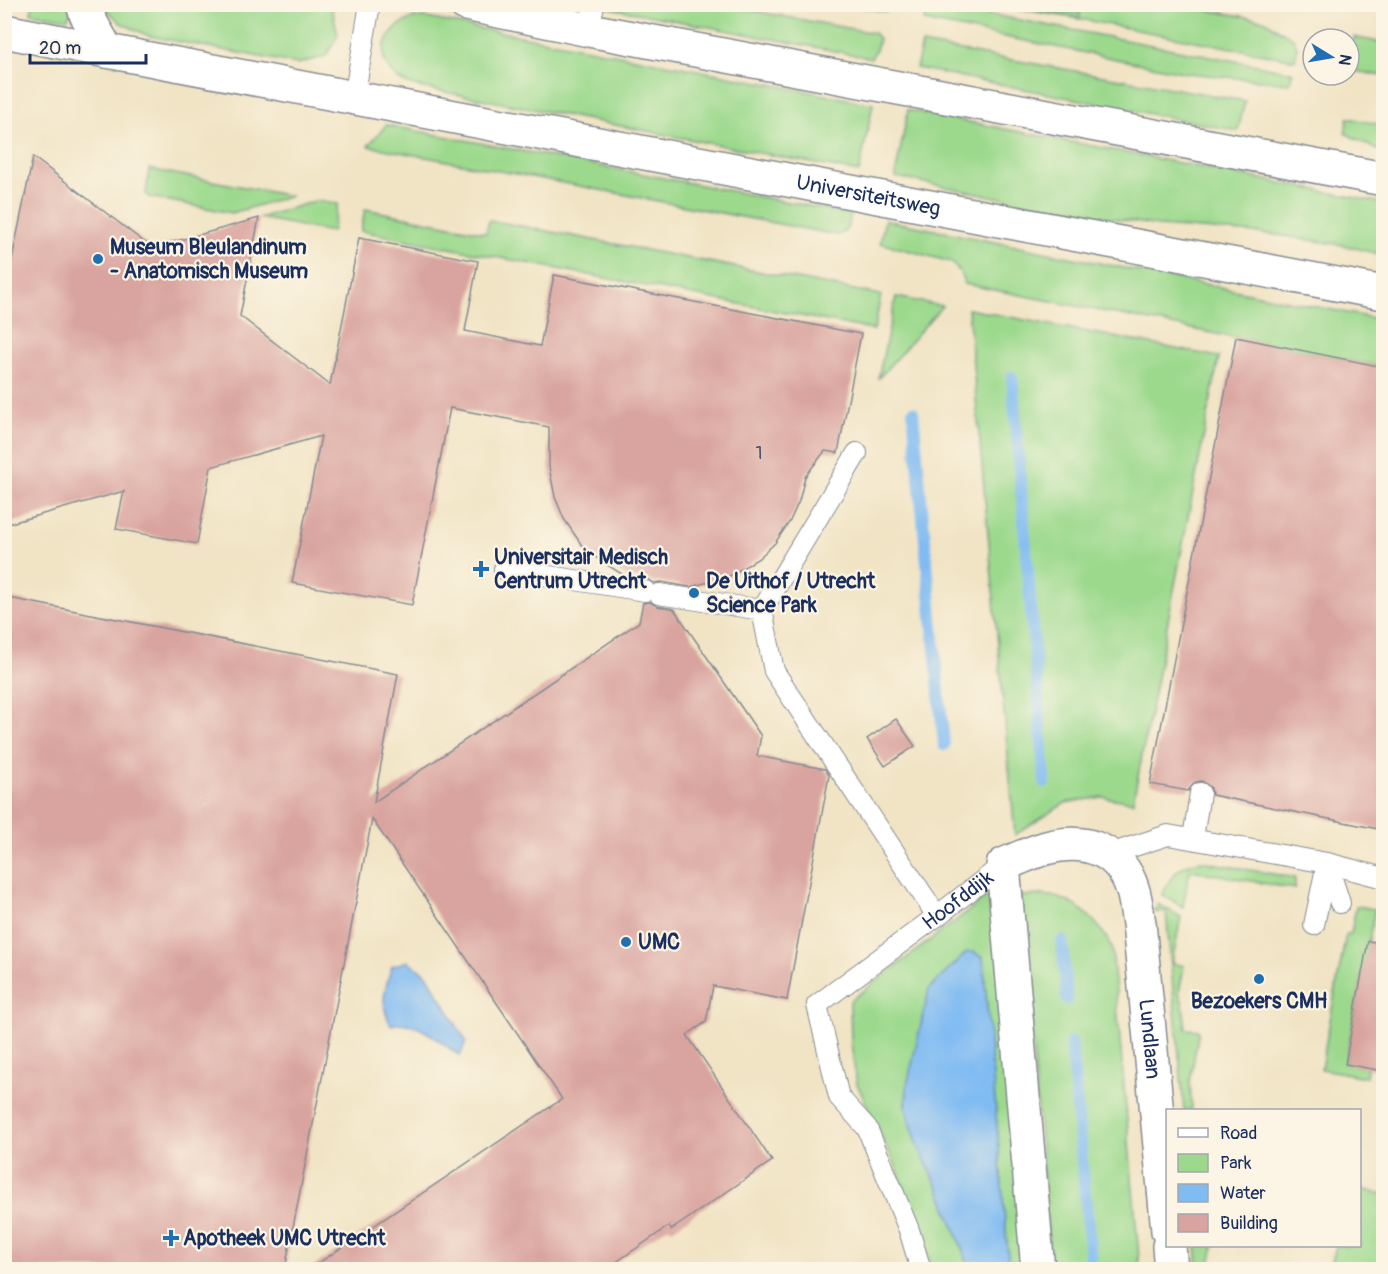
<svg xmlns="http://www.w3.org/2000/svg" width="1388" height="1274" viewBox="0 0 1388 1274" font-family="Pangolin,sans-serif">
  <rect width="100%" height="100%" fill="#fcf5e5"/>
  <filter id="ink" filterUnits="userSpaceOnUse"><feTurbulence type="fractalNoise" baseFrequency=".0167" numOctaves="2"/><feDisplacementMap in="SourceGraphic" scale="12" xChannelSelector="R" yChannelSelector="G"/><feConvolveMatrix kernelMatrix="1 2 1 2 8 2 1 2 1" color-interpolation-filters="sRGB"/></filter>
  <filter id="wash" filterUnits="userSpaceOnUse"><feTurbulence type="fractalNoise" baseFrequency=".008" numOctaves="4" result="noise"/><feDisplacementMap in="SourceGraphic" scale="24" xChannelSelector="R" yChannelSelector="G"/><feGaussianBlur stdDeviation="1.35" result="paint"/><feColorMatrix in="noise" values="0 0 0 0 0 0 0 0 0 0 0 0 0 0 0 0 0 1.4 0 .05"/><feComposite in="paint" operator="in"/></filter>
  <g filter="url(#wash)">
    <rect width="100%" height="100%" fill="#f1e4c5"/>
    <g fill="#9cd98d" stroke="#5c8476" stroke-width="1.5">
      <path d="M 33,4 L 68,5 L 71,13 L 67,19 L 31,13 Z"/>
      <path d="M 101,5 L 326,5 L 332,9 L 338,35 L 326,56 L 298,64 L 149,36 L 121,23 Z"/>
      <path d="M 595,5 L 722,5 L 874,33 L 879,39 L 876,50 L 871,58 Z"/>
      <path d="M 848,5 L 889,4 L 889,5 L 887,12 Z"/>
      <path d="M 928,5 L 941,5 L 1293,72 L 1290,83 L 1187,73 L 924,21 Z"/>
      <path d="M 1082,5 L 1179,5 L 1264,20 L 1294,39 L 1297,47 L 1295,60 L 1079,19 Z"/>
      <path d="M 414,18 L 427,18 L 873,104 L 859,172 L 414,86 C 409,84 401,82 397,78 C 371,55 386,28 414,18 Z"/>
      <path d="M 1354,37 L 1383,43 L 1383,76 L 1349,70 Z"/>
      <path d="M 922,44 L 1245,101 L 1238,131 L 916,68 Z"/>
      <path d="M 908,110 L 1383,203 L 1383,255 L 1343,245 L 1270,234 L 1159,226 L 1061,210 L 895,177 Z"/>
      <path d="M 1348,118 L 1383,125 L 1383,153 L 1345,133 Z"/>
      <path d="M 386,125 L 851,214 C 849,225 848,233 837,235 L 368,146 Z"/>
      <path d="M 149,169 L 291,196 L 232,213 L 149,197 L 146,194 Z"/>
      <path d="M 315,201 L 338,204 L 332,232 L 259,218 Z"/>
      <path d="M 365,209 L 486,233 L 489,220 L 881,295 L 874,330 L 361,231 Z"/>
      <path d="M 885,220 L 1383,320 L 1383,367 L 965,284 L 959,271 L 951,262 L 880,243 Z"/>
      <path d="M 896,297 L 942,306 L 878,379 Z"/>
      <path d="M 968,309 L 1219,357 L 1133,802 L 1102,797 L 1065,803 L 1015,835 Z"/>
      <path d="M 1201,861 L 1295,878 L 1295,889 L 1191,870 L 1188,878 L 1183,907 L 1162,895 C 1171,875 1179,864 1201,861 Z"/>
      <path d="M 992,893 L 1026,1269 L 1009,1269 L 983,958 L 907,1085 L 906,1109 L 918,1146 L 940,1191 L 970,1269 L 933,1269 L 898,1171 L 857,1084 L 851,1044 L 850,1001 Z"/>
      <path d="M 1044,895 C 1076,898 1099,921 1112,948 L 1140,1269 L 1051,1269 L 1020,896 Z"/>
      <path d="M 1158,904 L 1181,917 L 1172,963 L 1184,966 L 1179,992 L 1183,1004 L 1186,1029 L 1199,1030 L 1190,1082 L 1192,1110 L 1184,1110 L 1166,911 L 1155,912 Z"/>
      <path d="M 1356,906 L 1375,909 L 1345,1063 L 1367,1068 L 1366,1077 L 1321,1069 L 1346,934 L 1351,934 Z"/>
      <path d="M 1360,1189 L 1383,1194 L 1383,1269 L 1330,1269 L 1336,1246 L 1360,1246 Z"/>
      <path d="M 1196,1246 L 1214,1246 L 1210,1264 L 1207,1263 L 1208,1269 L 1198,1269 Z"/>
    </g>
    <path fill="#7db978" stroke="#4c746b" stroke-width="1.5" d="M 995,5 L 1082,4 L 1082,5 L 1079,19 Z"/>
    <g fill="#80bbf2" stroke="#4e75a8" stroke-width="1.5">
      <path d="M 967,952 L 974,952 L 983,958 L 1009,1269 L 970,1269 L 940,1191 L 918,1146 L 906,1109 L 907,1085 L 929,989 Z"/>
      <path d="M 408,961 L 427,975 L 466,1041 L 460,1056 C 441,1043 416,1017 391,1025 C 379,1004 385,988 392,966 Z"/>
    </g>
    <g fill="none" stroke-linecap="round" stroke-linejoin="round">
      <g stroke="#80bbf2" stroke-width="12">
        <path d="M 1012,377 L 1045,782"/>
        <path d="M 913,412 L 944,745"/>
        <path d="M 1062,941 L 1067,999"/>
        <path d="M 1071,1042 L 1092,1270"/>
      </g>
    </g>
    <g id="blocks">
      <g fill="#d9a49f">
        <path d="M 33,157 L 152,248 L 259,218 L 240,316 L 330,385 L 359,238 L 478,261 L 465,331 L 540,346 L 554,275 L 861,334 L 838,453 L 825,451 L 811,469 L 805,477 L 799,501 L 790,521 L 775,543 L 759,558 L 728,577 L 690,587 L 661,582 L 654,583 L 647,579 L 625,576 L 599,560 L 581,544 L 564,519 L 555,497 L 549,467 L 549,427 L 450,408 L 412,605 L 292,583 L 321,436 L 211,467 L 197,544 L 116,529 L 124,491 L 4,525 L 4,298 Z"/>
        <path d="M 1236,337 L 1383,367 L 1383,830 L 1212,795 L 1211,788 L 1202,781 L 1195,782 L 1188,791 L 1150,784 Z"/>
        <path d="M 4,597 L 398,674 L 374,802 L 639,622 L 643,603 L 650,602 L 657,606 L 674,609 L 761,736 L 757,756 L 825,769 L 829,776 L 787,1000 L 713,986 L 706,1022 L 687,1035 L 772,1161 L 671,1230 L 669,1226 L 606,1269 L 310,1269 L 562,1099 L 372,819 L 285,1269 L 4,1269 Z"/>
        <path d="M 896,719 L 915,746 L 885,766 L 867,739 Z"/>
        <path d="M 1368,941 L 1383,943 L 1383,1071 L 1345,1064 Z"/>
      </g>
    </g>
  </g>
  <g filter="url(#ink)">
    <use href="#blocks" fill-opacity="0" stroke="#868a92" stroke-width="1.5"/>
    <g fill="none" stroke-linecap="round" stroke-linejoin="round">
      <g stroke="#868a92" stroke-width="22">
        <g id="service">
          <path d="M 589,30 L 594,4"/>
          <path d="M 354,98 L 370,4"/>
          <path d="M 857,453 L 762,610 L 774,671 L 937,916"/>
          <path d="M 504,569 L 645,591"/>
          <path d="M 659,594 L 762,610"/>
          <path d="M 1193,838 L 1200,793"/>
          <path d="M 1110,854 L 1168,835 L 1327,863 L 1384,878"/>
          <path d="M 1328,866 L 1340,903"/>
          <path d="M 1314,925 L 1327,863"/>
          <path id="s1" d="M 921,1270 L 909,1230 L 867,1128 L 839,1097 L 817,1005 L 937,916 L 1003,865"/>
        </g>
      </g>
      <g stroke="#868a92" stroke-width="36">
        <g id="minor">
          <path d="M 1169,1246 L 1171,1270"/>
          <path id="s2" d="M 1038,1270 L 1003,865 C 1017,859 1032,852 1046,848 C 1086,837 1121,850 1133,891 C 1136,901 1137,913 1139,923 L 1168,1231"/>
        </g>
      </g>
      <g stroke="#868a92" stroke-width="36">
        <path id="tertiary" d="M 4,31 L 107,51"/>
      </g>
      <g stroke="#868a92" stroke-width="36">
        <g id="secondary">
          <path id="s3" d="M 83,4 L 86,14 L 107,51 L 1384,293"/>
          <path d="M 466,4 L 589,30 L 1384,179"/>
        </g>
      </g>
      <use href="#service" stroke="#fff" stroke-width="20"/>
      <use href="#minor" stroke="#fff" stroke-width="33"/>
      <use href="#tertiary" stroke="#fff" stroke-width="33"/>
      <use href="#secondary" stroke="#fff" stroke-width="33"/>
    </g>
  </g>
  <g fill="#1f6fb2" stroke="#fcf5e5" stroke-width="2">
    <circle cx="98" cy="259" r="6"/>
    <path d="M478 560h6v6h6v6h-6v6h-6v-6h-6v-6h6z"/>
    <circle cx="694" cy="593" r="6"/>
    <circle cx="626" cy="942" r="6"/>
    <circle cx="1259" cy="979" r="6"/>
    <path d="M168 1229h6v6h6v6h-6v6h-6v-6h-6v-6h6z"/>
  </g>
  <g text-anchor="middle" stroke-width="4.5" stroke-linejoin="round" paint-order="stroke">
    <g font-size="18" fill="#4a4c6e">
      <text x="759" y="459">1</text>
    </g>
    <g font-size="21" fill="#1b2f5e" stroke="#fcf5e5">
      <text dy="7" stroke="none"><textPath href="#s3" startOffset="828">Universiteitsweg</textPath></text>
      <text dy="7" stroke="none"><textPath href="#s1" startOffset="464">Hoofddijk</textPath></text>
      <text dy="7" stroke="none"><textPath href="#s2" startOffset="711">Lundlaan</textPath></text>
    </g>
    <g font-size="21" font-weight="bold" fill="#1b2f5e" stroke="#fcf5e5" text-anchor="start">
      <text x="110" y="254">Museum Bleulandinum<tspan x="110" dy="24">- Anatomisch Museum</tspan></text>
      <text x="494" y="564">Universitair Medisch<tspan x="494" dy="24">Centrum Utrecht</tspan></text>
      <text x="706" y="588">De Uithof / Utrecht<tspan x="706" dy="24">Science Park</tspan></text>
      <text x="638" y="949">UMC</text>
      <text x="1259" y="1008" text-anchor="middle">Bezoekers CMH</text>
      <text x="183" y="1245">Apotheek UMC Utrecht</text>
    </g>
  </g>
  <rect width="1388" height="1274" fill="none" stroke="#fcf5e5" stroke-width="24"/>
  <rect x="1166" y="1109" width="195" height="138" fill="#fcf5e5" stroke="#a2a6af" stroke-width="1.5"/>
  <rect x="1178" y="1128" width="30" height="9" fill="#ffffff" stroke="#a2a6af" stroke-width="1.5"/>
  <text x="1220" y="1139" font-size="18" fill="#1b2f5e">Road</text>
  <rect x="1178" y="1154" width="30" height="18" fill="#9cd98d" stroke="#a2a6af" stroke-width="1.5"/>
  <text x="1220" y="1169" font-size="18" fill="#1b2f5e">Park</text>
  <rect x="1178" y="1184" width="30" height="18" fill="#80bbf2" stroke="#a2a6af" stroke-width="1.5"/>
  <text x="1220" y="1199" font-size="18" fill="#1b2f5e">Water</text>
  <rect x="1178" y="1214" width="30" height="18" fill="#d9a49f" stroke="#a2a6af" stroke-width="1.5"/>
  <text x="1220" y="1229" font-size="18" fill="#1b2f5e">Building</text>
  <g transform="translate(1331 57) rotate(101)"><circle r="28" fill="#fcf5e5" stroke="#a2a6af" stroke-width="1.5"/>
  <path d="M0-4.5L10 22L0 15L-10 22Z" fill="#1f6fb2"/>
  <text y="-9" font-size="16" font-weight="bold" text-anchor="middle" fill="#1b2f5e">N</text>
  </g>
  <path d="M30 54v9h116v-9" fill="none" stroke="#1b2f5e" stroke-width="3"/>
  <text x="39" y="54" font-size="18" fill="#1b2f5e" stroke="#fcf5e5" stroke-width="4.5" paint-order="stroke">20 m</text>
</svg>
